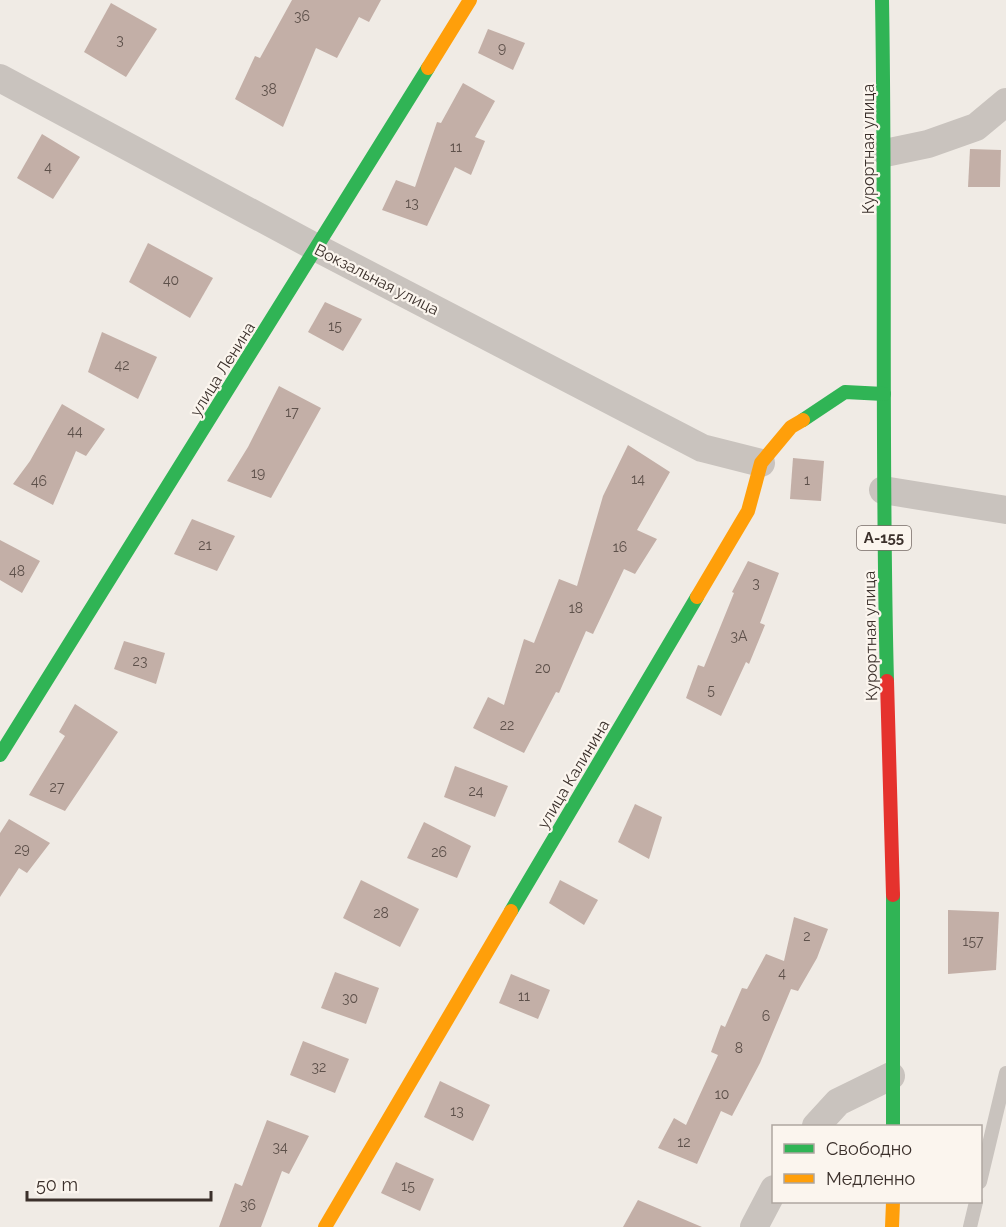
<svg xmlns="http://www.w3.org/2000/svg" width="1006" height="1227" viewBox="0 0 1006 1227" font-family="Raleway,sans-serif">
  <rect width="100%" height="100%" fill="#f0ebe5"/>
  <g fill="#c3afa7">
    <path d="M 292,0 L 381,0 L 369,22 L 359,17 L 337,58 L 316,48 L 283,127 L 235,99 L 255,56 L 260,58 Z"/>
    <path d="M 111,3 L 157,29 L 126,77 L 84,52 Z"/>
    <path d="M 488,29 L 525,43 L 513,70 L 478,53 Z"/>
    <path d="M 463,83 L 495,101 L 475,137 L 485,141 L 471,175 L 455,167 L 427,226 L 382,210 L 396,180 L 415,187 L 437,122 L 441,123 Z"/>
    <path d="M 42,134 L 80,157 L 53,199 L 17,178 Z"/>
    <path d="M 970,149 L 1001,150 L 1000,187 L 968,187 Z"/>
    <path d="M 148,243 L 213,278 L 190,318 L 129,282 Z"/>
    <path d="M 325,302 L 362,319 L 343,351 L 308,332 Z"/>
    <path d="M 102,332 L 157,357 L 138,399 L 88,372 Z"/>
    <path d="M 279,386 L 321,408 L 271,498 L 227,481 L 248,447 Z"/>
    <path d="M 62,404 L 105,429 L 86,456 L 76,451 L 53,505 L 13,484 L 30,461 Z"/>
    <path d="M 628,445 L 670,472 L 637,530 L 657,539 L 635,574 L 624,569 L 593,634 L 586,631 L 559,693 L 556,692 L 524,753 L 473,728 L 488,697 L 504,705 L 524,639 L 534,643 L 559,579 L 577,586 L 603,496 Z"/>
    <path d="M 793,458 L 824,461 L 821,501 L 790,499 Z"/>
    <path d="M 192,519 L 235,536 L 217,571 L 174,554 Z"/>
    <path d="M 0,540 L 40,561 L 22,593 L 0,580 Z"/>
    <path d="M 748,561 L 779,573 L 760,623 L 765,625 L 749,664 L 746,662 L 721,716 L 686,698 L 698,665 L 704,667 L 734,593 L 732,592 Z"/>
    <path d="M 124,641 L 165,653 L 156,684 L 114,669 Z"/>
    <path d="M 75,704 L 118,732 L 65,811 L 29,795 L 65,736 L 59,732 Z"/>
    <path d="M 455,766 L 508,786 L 495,817 L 444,797 Z"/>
    <path d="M 635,804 L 662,817 L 649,859 L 618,842 Z"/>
    <path d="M 9,819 L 50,843 L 27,873 L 19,868 L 0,897 L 0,833 Z"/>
    <path d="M 424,822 L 471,846 L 457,878 L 407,858 Z"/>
    <path d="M 361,880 L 419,909 L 400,947 L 343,918 Z"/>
    <path d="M 560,880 L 598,900 L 584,925 L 549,903 Z"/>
    <path d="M 948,910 L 999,912 L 996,970 L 948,974 Z"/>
    <path d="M 794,917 L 828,929 L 817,958 L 798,991 L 791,989 L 760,1063 L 732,1116 L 721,1111 L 697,1164 L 658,1148 L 674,1118 L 686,1125 L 718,1055 L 711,1052 L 721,1025 L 725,1027 L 742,988 L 747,989 L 766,954 L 784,961 Z"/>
    <path d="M 335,972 L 379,988 L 366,1024 L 321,1008 Z"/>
    <path d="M 511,974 L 550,990 L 538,1019 L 499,1003 Z"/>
    <path d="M 303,1041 L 349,1059 L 335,1093 L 290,1075 Z"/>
    <path d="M 440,1081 L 490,1105 L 473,1141 L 424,1117 Z"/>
    <path d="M 267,1120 L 309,1136 L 289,1174 L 282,1171 L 261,1227 L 219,1227 L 235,1183 L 242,1186 Z"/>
    <path d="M 396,1162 L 434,1179 L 420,1211 L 381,1193 Z"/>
    <path d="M 638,1200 L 702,1227 L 623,1227 Z"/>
  </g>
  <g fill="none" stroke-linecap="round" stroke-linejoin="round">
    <g stroke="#c9c3be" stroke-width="14">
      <path d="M 980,1182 L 1006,1073"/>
      <path d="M 970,1227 L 976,1202"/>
    </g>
    <g stroke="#c9c3be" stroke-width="28">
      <path d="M 0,78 L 317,248 L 702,448 L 761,463"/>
      <path d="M 885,153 L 928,144 L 976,127 L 1006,102"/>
      <path d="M 883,490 L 1006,510"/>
      <path d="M 816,1126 L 838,1102 L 891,1076"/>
      <path d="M 754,1227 L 774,1189"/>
    </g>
    <g stroke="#30b455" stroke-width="14">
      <path d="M 882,0 C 886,227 881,454 887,681"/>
      <path d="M 803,420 L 845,392 L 884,394"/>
      <path d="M 0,755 L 428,68"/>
      <path d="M 893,895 L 893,1126"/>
      <path d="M 511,911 L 697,597"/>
    </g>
    <g stroke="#ff9f0a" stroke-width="14">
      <path d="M 428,68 L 470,0"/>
      <path d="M 697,597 L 748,511 L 761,463 L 791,427 L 803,420"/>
      <path d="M 325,1227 L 511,911"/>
      <path d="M 892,1227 L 893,1202"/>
    </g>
    <path stroke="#e5322d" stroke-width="14" d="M 887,681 L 893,895"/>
  </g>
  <g text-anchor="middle" stroke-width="4.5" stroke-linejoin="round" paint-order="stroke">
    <g font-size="14" fill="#5d504a">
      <text x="302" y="21">36</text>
      <text x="120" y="45">3</text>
      <text x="502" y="53">9</text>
      <text x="269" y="94">38</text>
      <text x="456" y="152">11</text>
      <text x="48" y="172">4</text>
      <text x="412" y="208">13</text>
      <text x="171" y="285">40</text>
      <text x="335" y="331">15</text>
      <text x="122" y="370">42</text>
      <text x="292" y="417">17</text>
      <text x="75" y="436">44</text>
      <text x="258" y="478">19</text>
      <text x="638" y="484">14</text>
      <text x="807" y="485">1</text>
      <text x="39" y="486">46</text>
      <text x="205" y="550">21</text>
      <text x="620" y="552">16</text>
      <text x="17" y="576">48</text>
      <text x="756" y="588">3</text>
      <text x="576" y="613">18</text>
      <text x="739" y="641">3А</text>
      <text x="140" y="666">23</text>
      <text x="543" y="673">20</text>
      <text x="711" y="695">5</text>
      <text x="507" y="730">22</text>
      <text x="57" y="792">27</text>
      <text x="476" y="796">24</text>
      <text x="22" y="854">29</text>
      <text x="439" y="857">26</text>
      <text x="381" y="918">28</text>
      <text x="807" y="941">2</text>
      <text x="973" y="946">157</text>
      <text x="782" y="978">4</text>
      <text x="524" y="1001">11</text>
      <text x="350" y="1003">30</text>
      <text x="766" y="1021">6</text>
      <text x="739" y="1053">8</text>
      <text x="319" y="1072">32</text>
      <text x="722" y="1099">10</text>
      <text x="457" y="1116">13</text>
      <text x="684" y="1147">12</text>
      <text x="280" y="1152">34</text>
      <text x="408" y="1191">15</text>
      <text x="248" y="1210">36</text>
    </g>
    <rect fill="#fbf5ee" stroke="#756b66" stroke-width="1.5" x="857" y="526" width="54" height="24" rx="4.5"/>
    <g font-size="15" font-weight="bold" fill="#3b302b">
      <text x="884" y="543">А-155</text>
    </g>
    <g font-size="16" fill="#3b302b" stroke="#fbf5ee">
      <text transform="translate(868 149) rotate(-90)" y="6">Курортная улица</text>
      <text transform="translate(377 279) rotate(27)" y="6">Вокзальная улица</text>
      <text transform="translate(222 369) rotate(-58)" y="6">улица Ленина</text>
      <text transform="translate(870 636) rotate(-91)" y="6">Курортная улица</text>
      <text transform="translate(573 774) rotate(-59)" y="6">улица Калинина</text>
    </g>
  </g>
  <rect x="772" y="1125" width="210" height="78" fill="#fbf5ee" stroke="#aea6a0" stroke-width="1.5"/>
  <rect x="784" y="1144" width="30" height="9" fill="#30b455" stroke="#aea6a0" stroke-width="1.5"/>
  <text x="826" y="1155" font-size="18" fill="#3b302b">Свободно</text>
  <rect x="784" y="1174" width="30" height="9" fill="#ff9f0a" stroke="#aea6a0" stroke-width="1.5"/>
  <text x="826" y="1185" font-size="18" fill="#3b302b">Медленно</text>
  <path d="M27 1191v9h184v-9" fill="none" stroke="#3b302b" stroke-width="3"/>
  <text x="36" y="1191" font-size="18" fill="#3b302b" stroke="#fbf5ee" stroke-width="4.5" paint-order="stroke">50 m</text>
</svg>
